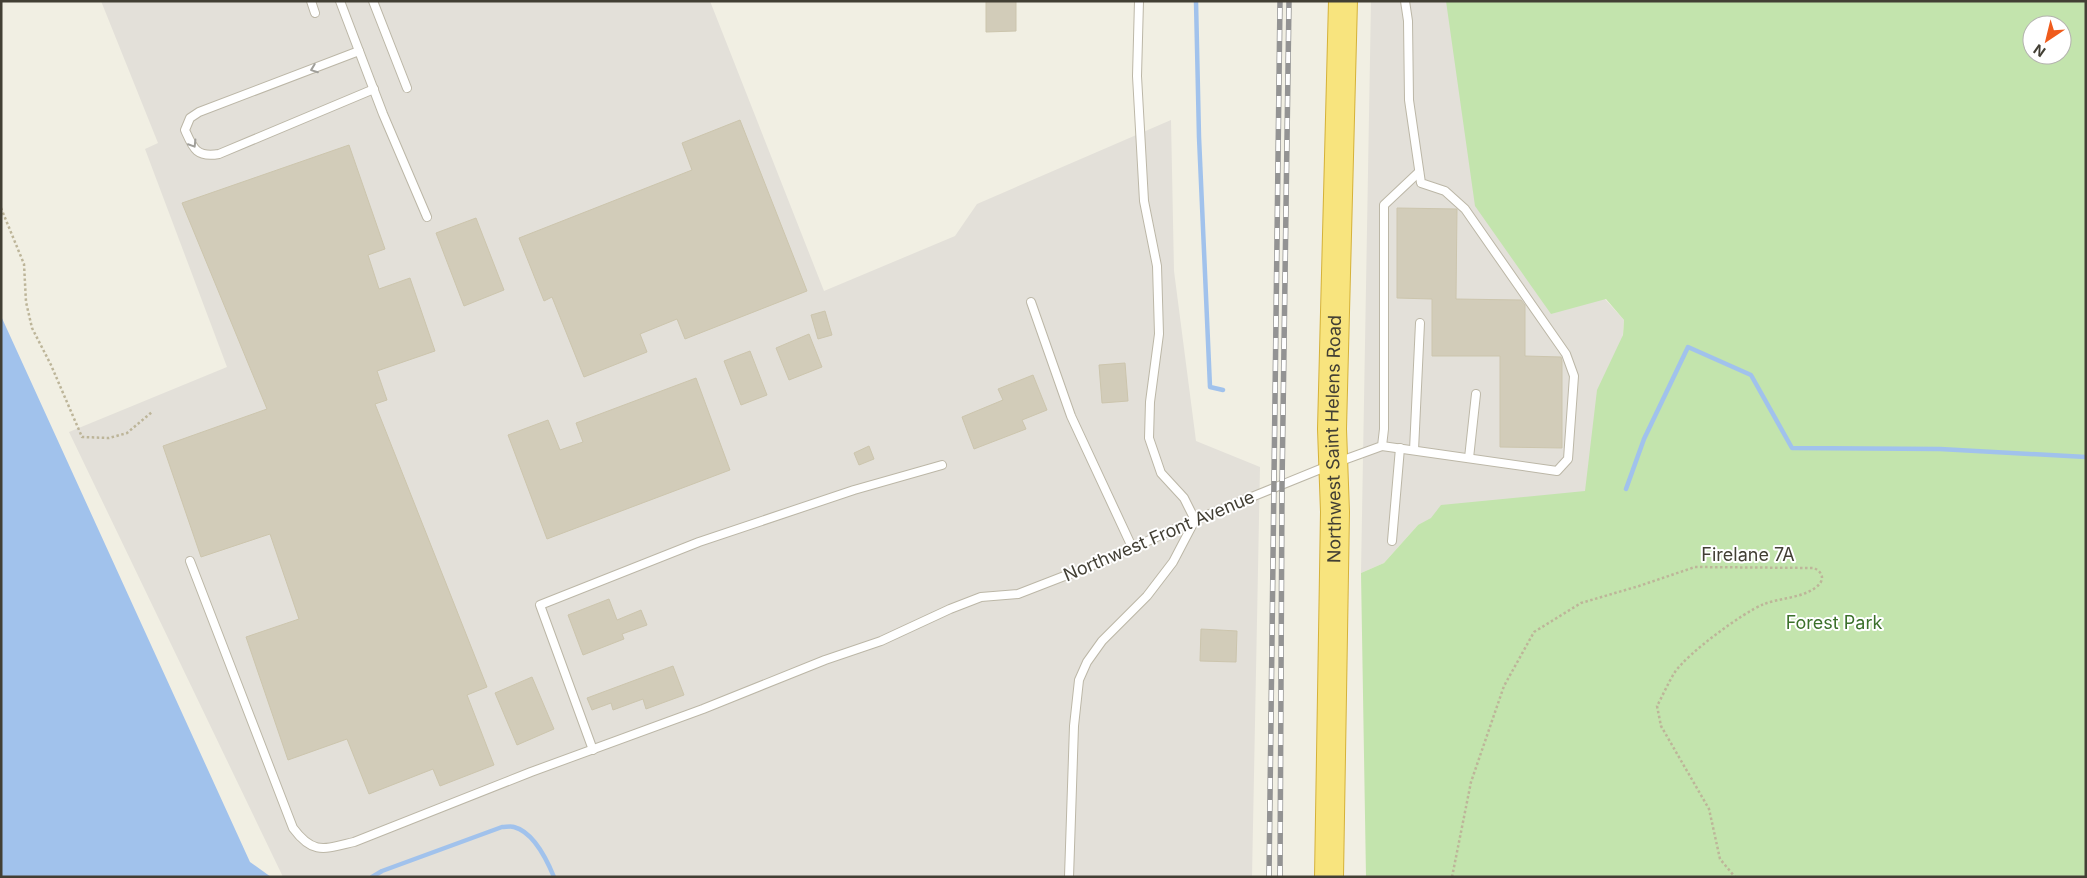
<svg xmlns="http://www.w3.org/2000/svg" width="2087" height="878" viewBox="0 0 2087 878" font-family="Inter,sans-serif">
  <rect width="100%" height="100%" fill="#f1efe3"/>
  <g fill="#e3e0d9">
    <path d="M 101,1 L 710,1 L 824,291 L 955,236 L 977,204 L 1171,120 L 1174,271 L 1196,441 L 1260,467 L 1252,877 L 283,877 L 69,432 L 227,367 L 145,149 L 158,143 Z"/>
    <path d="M 1371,1 L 1469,1 L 1555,244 L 1624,320 L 1609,509 L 1418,525 L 1384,563 L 1361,573 Z"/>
  </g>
  <path fill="#c3e4ad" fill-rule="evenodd" d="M 1446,1 L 2086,1 L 2086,877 L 1366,877 L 1361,573 L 1384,563 L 1418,525 L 1431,518 L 1441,505 L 1585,491 L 1597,390 L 1623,335 L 1624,320 L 1606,299 L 1551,314 L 1475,206 ZM 2032,25 L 2062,25 L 2062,55 L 2032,55 Z"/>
  <path fill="#a1c2ec" d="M 1,316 L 250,862 L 271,877 L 1,877 Z"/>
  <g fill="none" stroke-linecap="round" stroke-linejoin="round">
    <g stroke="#a1c2ec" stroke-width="4.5">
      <path d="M 1196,1 L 1199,137 L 1210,387 L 1223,390"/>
      <path d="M 1626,489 L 1644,439 L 1688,347 L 1751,375 L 1792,448 L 1940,449 L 2086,457"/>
      <path d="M 372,877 L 382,871 L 502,827 C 506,827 511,826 514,827 C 533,832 547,860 554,877"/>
    </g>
  </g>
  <g fill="#d2ccb9" stroke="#ccc5ad">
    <path d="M 986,1 L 1016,1 L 1016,31 L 986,32 Z"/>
    <path d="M 740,120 L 807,291 L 685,339 L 677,319 L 640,334 L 647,352 L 584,377 L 552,297 L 544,301 L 519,238 L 692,170 L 682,143 Z"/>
    <path d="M 349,145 L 385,249 L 368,255 L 379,289 L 410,278 L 435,351 L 377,371 L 387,400 L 375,404 L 487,687 L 467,695 L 494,765 L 440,786 L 433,769 L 369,794 L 347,739 L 288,760 L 246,637 L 299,619 L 270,534 L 201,557 L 163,446 L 267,409 L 182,203 Z"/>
    <path d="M 1397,208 L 1457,209 L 1456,299 L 1521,300 L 1525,305 L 1525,356 L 1561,357 L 1562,361 L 1562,448 L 1500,447 L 1500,356 L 1432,356 L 1432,299 L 1397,298 Z"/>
    <path d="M 476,218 L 504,290 L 464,306 L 436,233 Z"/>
    <path d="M 825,311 L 832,335 L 818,339 L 811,315 Z"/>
    <path d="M 809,334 L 822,367 L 789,380 L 776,348 Z"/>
    <path d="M 750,351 L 767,395 L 741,405 L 724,361 Z"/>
    <path d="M 1125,363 L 1128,401 L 1102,403 L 1099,365 Z"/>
    <path d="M 1033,375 L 1047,410 L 1022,420 L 1026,429 L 974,449 L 962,417 L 1003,400 L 998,389 Z"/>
    <path d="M 696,378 L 730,470 L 547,539 L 508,435 L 548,420 L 560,450 L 583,442 L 576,423 Z"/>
    <path d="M 869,446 L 874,459 L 859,465 L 854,453 Z"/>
    <path d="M 609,599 L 617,620 L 641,610 L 647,625 L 622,634 L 624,639 L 583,655 L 568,615 Z"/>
    <path d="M 1201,629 L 1237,631 L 1236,662 L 1200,661 Z"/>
    <path d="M 673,666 L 684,695 L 646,709 L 643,699 L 613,710 L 611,703 L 592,710 L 587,698 Z"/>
    <path d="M 532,677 L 554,729 L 517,745 L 495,693 Z"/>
  </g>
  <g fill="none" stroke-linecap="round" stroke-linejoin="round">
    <g stroke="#bcb7a7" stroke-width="10">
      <g id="service">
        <path d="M 311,1 L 315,13"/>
        <path d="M 340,1 L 383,114 L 427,217"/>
        <path d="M 373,1 L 407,88"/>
        <path d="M 359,51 L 199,112 L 190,118 L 185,130 C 193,148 196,158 219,154 L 374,89"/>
        <path d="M 1031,302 L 1071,416 L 1132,547"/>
        <path d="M 1382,446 L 1557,471 L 1568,459 L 1574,376 L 1566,354 L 1465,209 L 1445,191 L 1421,183 L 1409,100 L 1408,21 L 1405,1"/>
        <path d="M 1414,450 L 1420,323"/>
        <path d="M 1469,458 L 1476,394"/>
        <path d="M 1338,462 L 1382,446 L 1384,429 L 1384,205 L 1419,172"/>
        <path d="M 1392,541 L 1400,448"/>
        <path d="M 190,561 L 293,828 C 313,855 324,849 354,842 L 531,772 L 703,709 L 825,660 L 881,641 L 950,609 L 981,597 L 1018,594 L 1098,563 L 1195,520 L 1328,466"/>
        <path d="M 593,750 L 540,605 L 699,542 L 854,490 L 942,465"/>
        <path d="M 1069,877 L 1074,726 L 1079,680 L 1087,662 L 1102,641 L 1147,596 L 1173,562 L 1195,520 L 1184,498 L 1161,473 L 1149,438 L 1150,402 L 1159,334 L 1157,266 L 1144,201 L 1137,76 L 1139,1"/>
      </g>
    </g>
    <g stroke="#d5b239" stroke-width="30">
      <g id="trunk">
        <path id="s1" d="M 1329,877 L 1335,512 L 1332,429 L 1343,1"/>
      </g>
    </g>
    <g stroke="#bdb599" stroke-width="2.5" stroke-dasharray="2.5 2.5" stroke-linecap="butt">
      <path d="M 1,208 L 24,264 L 26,302 L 32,328 L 51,365 L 82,437 L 109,438 L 127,433 L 152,412"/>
      <path d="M 1452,877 L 1471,782 L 1504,686 L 1534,632 L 1581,603 L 1639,586 L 1695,567 L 1814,568 C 1824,573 1825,581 1815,588 C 1801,598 1780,598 1764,604 C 1742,613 1688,653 1675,672 C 1668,683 1663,695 1657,706 L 1661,726 L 1709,809 L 1720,859 L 1735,877"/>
    </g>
    <use href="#service" stroke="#fff" stroke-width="8"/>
    <use href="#trunk" stroke="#f8e47e" stroke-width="28"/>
    <g stroke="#939393" stroke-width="5.5">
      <g id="rail">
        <path d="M 1269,877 L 1280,1"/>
        <path d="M 1280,877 L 1282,486 L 1289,1"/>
      </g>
    </g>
    <use href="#rail" stroke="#fff" stroke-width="4" stroke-dasharray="11" stroke-linecap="butt"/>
  </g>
  <defs><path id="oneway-chevron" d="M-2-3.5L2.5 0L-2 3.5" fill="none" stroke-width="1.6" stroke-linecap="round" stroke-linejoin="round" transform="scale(1.25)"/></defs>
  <g stroke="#a09f9a">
    <use href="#oneway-chevron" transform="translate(314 69) rotate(159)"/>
    <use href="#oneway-chevron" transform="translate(193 144) rotate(58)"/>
  </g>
  <g text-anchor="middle" stroke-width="4" stroke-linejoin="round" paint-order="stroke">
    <g font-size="18" fill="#423f34" stroke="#fff">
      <text dy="6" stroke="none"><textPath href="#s1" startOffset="438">Northwest Saint Helens Road</textPath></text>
      <text transform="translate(1159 536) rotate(-23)" y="6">Northwest Front Avenue</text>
      <text x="1748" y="561">Firelane 7A</text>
    </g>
    <g font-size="18" fill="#3b702b" stroke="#fff">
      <text x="1834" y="629">Forest Park</text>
    </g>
  </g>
  <rect width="2087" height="878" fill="none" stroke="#423f34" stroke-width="5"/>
  <g transform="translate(2047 40) rotate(215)"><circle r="24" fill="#ffffff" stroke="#b3b2ae"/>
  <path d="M0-4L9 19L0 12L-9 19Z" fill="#ef5b1c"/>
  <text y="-8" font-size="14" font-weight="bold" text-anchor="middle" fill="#423f34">N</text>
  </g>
</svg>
